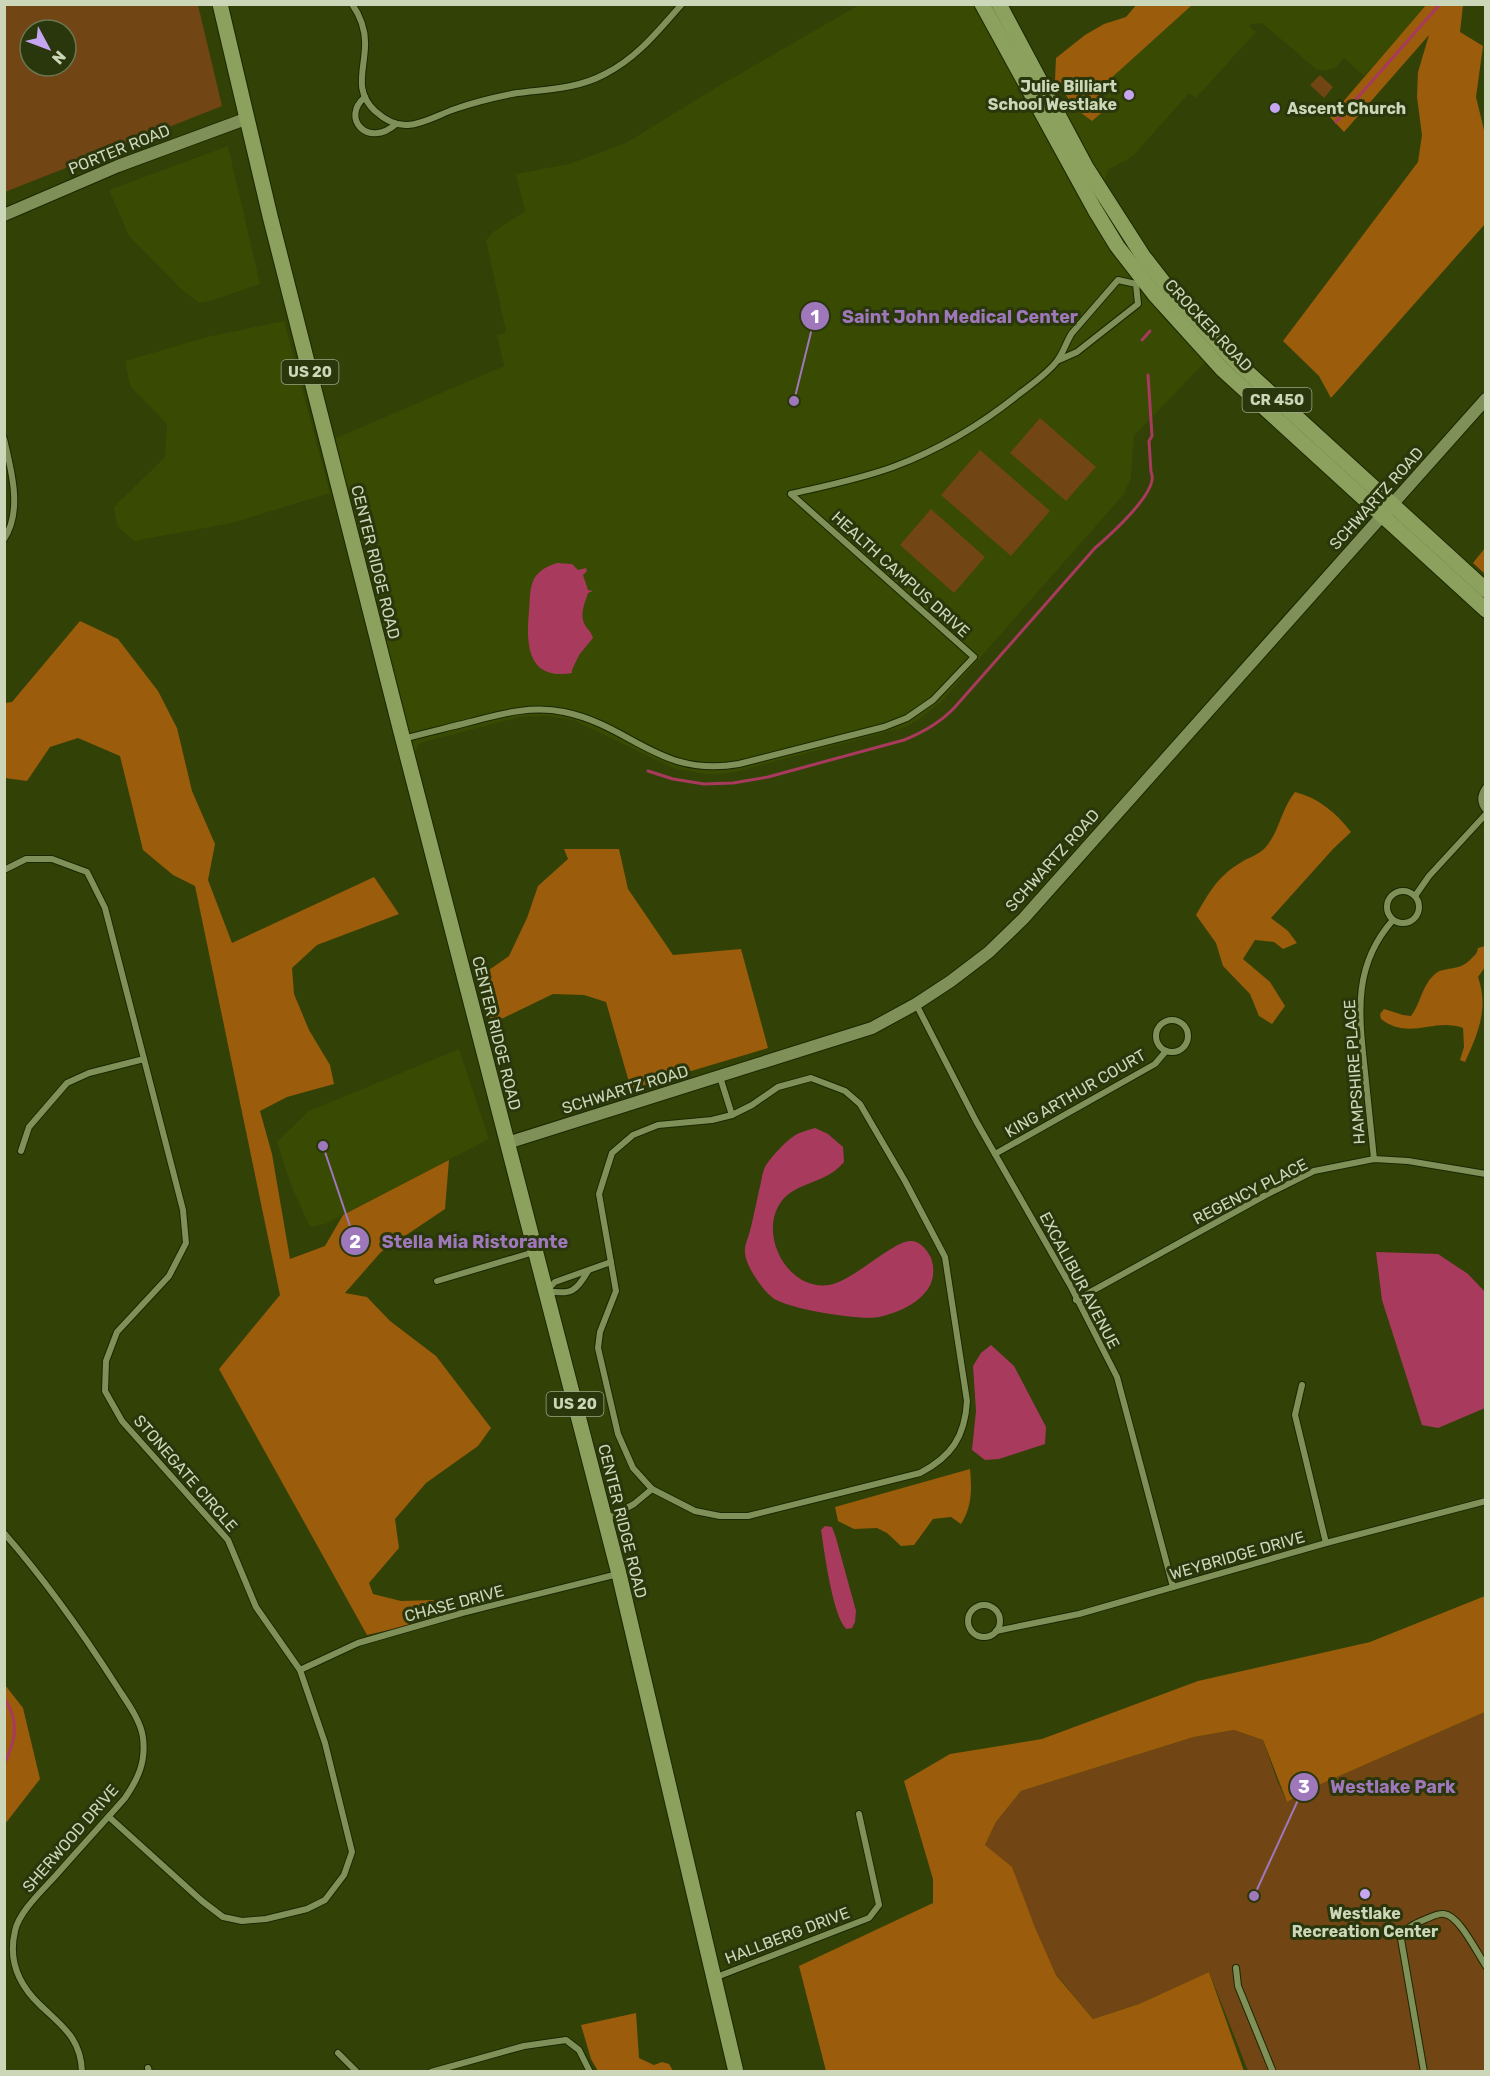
<svg xmlns="http://www.w3.org/2000/svg" width="1490" height="2076" viewBox="0 0 1490 2076" font-family="Rubik,sans-serif">
  <rect width="100%" height="100%" fill="#324106"/>
  <g fill="#394a03">
    <path d="M 859,5 L 976,5 L 1116,257 L 1166,321 L 1206,361 L 1134,436 L 1131,478 L 1124,494 L 941,702 L 918,720 L 905,727 L 735,772 L 718,774 L 705,774 L 673,768 L 573,720 L 547,716 L 520,717 L 423,742 L 419,744 L 414,754 L 334,439 L 504,366 L 497,335 L 506,332 L 486,240 L 493,232 L 525,211 L 516,174 L 569,164 L 626,143 L 712,90 Z"/>
    <path d="M 1182,5 L 1427,5 L 1364,76 L 1344,58 L 1335,68 L 1324,71 L 1316,69 L 1262,23 L 1251,24 L 1249,26 L 1256,32 L 1196,98 L 1189,93 L 1133,156 L 1108,170 L 1104,183 L 1059,102 L 1099,81 Z"/>
    <path d="M 228,146 L 260,284 L 210,301 L 199,303 L 179,287 L 129,236 L 109,190 Z"/>
    <path d="M 284,321 L 330,493 L 232,523 L 134,541 L 117,526 L 114,507 L 165,457 L 167,424 L 130,386 L 125,361 L 207,337 Z"/>
    <path d="M 459,1049 L 489,1139 L 325,1224 L 310,1227 L 291,1185 L 277,1142 L 309,1111 Z"/>
  </g>
  <g fill="#714514" fill-rule="evenodd">
    <path d="M 4,5 L 198,5 L 222,106 L 5,192 ZM 30,30 L 66,30 L 66,66 L 30,66 Z"/>
    <path d="M 1320,75 L 1333,87 L 1324,98 L 1310,85 Z"/>
    <path d="M 1040,418 L 1096,467 L 1066,501 L 1010,453 Z"/>
    <path d="M 980,450 L 1050,511 L 1011,556 L 941,495 Z"/>
    <path d="M 931,509 L 985,557 L 954,593 L 900,545 Z"/>
    <path d="M 1485,1712 L 1485,2071 L 1248,2071 L 1209,1972 L 1139,2004 L 1093,2019 L 1055,1973 L 1034,1925 L 985,1845 L 996,1822 L 1021,1791 L 1194,1737 L 1234,1730 L 1263,1740 L 1277,1780 L 1287,1802 L 1319,1785 Z"/>
  </g>
  <g fill="#9b5c0b">
    <path d="M 1137,4 L 1192,5 L 1109,80 L 1100,97 L 1107,108 L 1092,121 L 1076,109 L 1055,80 L 1056,58 L 1085,35 L 1104,24 L 1126,17 Z"/>
    <path d="M 1427,4 L 1463,5 L 1460,32 L 1483,46 L 1476,97 L 1485,134 L 1485,224 L 1331,398 L 1319,376 L 1283,341 L 1418,162 L 1422,135 L 1417,97 L 1418,72 L 1429,35 L 1344,132 L 1330,117 Z"/>
    <path d="M 1485,548 L 1485,574 L 1473,563 Z"/>
    <path d="M 80,621 L 118,639 L 158,691 L 177,728 L 192,791 L 215,844 L 208,880 L 232,943 L 374,877 L 399,914 L 317,945 L 292,968 L 294,994 L 309,1030 L 330,1065 L 334,1084 L 287,1097 L 260,1111 L 272,1154 L 290,1259 L 325,1246 L 343,1215 L 449,1160 L 445,1209 L 381,1252 L 345,1293 L 367,1297 L 390,1321 L 436,1356 L 491,1428 L 478,1446 L 426,1483 L 395,1519 L 399,1548 L 369,1583 L 373,1594 L 401,1601 L 434,1600 L 410,1625 L 367,1635 L 219,1369 L 280,1295 L 195,886 L 173,875 L 143,850 L 120,756 L 78,738 L 50,747 L 27,781 L 5,778 L 5,703 L 12,702 Z"/>
    <path d="M 1295,792 C 1319,798 1336,813 1351,832 L 1333,849 L 1271,918 L 1288,931 L 1297,943 L 1283,949 L 1274,942 L 1255,940 L 1243,959 L 1270,982 L 1285,1006 L 1272,1024 L 1259,1016 L 1250,994 L 1223,966 L 1216,943 L 1196,915 C 1209,893 1217,877 1240,863 C 1247,858 1258,855 1264,849 C 1279,834 1281,809 1295,792 Z"/>
    <path d="M 564,849 L 619,849 L 628,889 L 673,955 L 741,949 L 768,1048 L 631,1089 L 606,1002 L 584,995 L 553,994 L 491,1024 L 479,977 L 509,956 L 527,918 L 538,886 L 568,859 Z"/>
    <path d="M 1485,946 L 1485,967 L 1478,977 C 1489,1009 1478,1033 1465,1062 L 1460,1060 L 1464,1047 L 1463,1028 C 1435,1017 1409,1041 1381,1019 L 1380,1014 L 1384,1009 L 1403,1015 L 1411,1016 C 1421,1003 1422,985 1435,974 C 1444,966 1458,972 1470,960 C 1475,955 1477,954 1478,948 Z"/>
    <path d="M 970,1469 C 972,1489 972,1507 961,1524 L 951,1517 L 933,1519 L 914,1545 L 901,1546 L 887,1533 L 877,1528 L 854,1529 L 838,1521 L 835,1507 Z"/>
    <path d="M 1485,1596 L 1485,1712 L 1319,1785 L 1287,1802 L 1263,1740 L 1234,1730 L 1194,1737 L 1021,1791 L 996,1822 L 985,1845 L 1012,1867 L 1034,1925 L 1056,1975 L 1093,2019 L 1139,2004 L 1209,1972 L 1244,2071 L 826,2071 L 799,1966 L 933,1903 L 933,1879 L 904,1781 L 950,1754 L 1042,1739 L 1198,1681 L 1370,1642 Z"/>
    <path d="M 5,1685 L 23,1708 L 40,1779 L 5,1824 Z"/>
    <path d="M 636,2013 L 639,2058 L 654,2065 L 662,2062 L 669,2064 L 673,2071 L 598,2071 L 591,2059 L 581,2025 Z"/>
  </g>
  <g fill="#a83a5e">
    <path d="M 557,563 L 572,564 L 578,570 L 586,568 L 587,571 L 583,575 L 588,590 L 593,591 L 588,593 C 585,603 579,614 585,625 C 588,630 591,631 593,638 L 579,655 L 572,670 L 572,673 C 527,681 526,644 529,611 C 530,601 529,589 534,579 C 539,570 548,566 557,563 Z"/>
    <path d="M 815,1128 L 828,1134 L 843,1147 L 844,1162 C 825,1185 796,1181 781,1202 C 758,1234 787,1291 829,1285 C 854,1281 894,1239 912,1241 C 920,1241 928,1251 931,1258 C 943,1292 907,1311 879,1317 C 862,1321 787,1309 773,1298 C 762,1290 746,1266 745,1253 C 744,1246 748,1238 750,1231 C 754,1215 757,1199 761,1182 C 762,1177 763,1170 766,1165 C 773,1155 784,1143 794,1136 C 800,1132 809,1130 815,1128 Z"/>
    <path d="M 1376,1252 L 1438,1254 L 1468,1274 L 1485,1292 L 1485,1408 L 1438,1428 L 1422,1425 L 1382,1300 Z"/>
    <path d="M 991,1345 L 1014,1366 L 1046,1427 L 1045,1444 L 999,1459 L 985,1460 L 972,1450 L 976,1411 L 973,1366 L 981,1353 Z"/>
    <path d="M 825,1526 L 832,1527 L 836,1538 L 856,1611 L 855,1622 L 852,1628 L 847,1629 C 833,1619 824,1549 821,1530 Z"/>
  </g>
  <g fill="none" stroke-linecap="round" stroke-linejoin="round">
    <g stroke="#a83a5e" stroke-width="3">
      <path d="M 1336,122 L 1440,4"/>
      <path d="M 1142,340 L 1150,331"/>
      <path d="M 648,771 L 673,779 L 704,784 L 733,783 L 768,777 L 904,740 C 924,732 940,723 955,707 L 1095,548 C 1109,536 1161,490 1151,472 L 1149,441 L 1152,436 L 1148,375"/>
      <path d="M 4,1698 C 20,1721 16,1741 4,1764"/>
    </g>
    <g stroke="#1c2700" stroke-width="8">
      <g id="street">
        <path d="M 352,4 C 361,17 366,31 365,47 C 364,72 354,91 375,111 C 384,119 396,126 408,125 C 424,124 440,114 455,109 C 475,102 496,97 517,93 C 548,89 577,89 605,74 C 637,58 658,31 682,4"/>
        <path d="M 365,97 C 340,118 368,149 396,124"/>
        <path d="M 4,439 C 11,469 23,511 4,539"/>
        <path d="M 791,494 C 825,486 860,479 893,467 C 938,450 982,424 1019,394 C 1032,384 1047,374 1057,361 C 1064,352 1066,342 1072,333 L 1118,280 L 1136,284 L 1138,304 L 1077,352 L 1059,360"/>
        <path d="M 403,739 C 425,733 447,728 470,722 C 501,714 531,705 564,712 C 632,726 660,778 739,764 L 884,727 L 907,718 L 933,700 L 974,657 L 791,494"/>
        <path d="M 1486,787 C 1480,795 1479,802 1486,810"/>
        <path d="M 4,870 L 26,859 L 52,859 L 87,872 L 105,908 L 183,1210 L 186,1243 L 169,1276 L 117,1332 L 106,1361 L 105,1391 L 122,1421 L 228,1540 L 256,1607 L 300,1670 L 325,1743 L 352,1852 L 344,1875 L 325,1900 L 307,1909 L 266,1919 L 242,1921 L 223,1917 L 202,1901 L 109,1817"/>
        <circle cx="1403" cy="907" r="16"/>
        <path d="M 1415,896 L 1429,876 L 1486,814"/>
        <path d="M 916,1004 L 976,1121 L 1070,1285 L 1117,1377 L 1173,1587"/>
        <circle cx="1172" cy="1036" r="16"/>
        <path d="M 720,1077 L 732,1115"/>
        <path d="M 811,1078 L 845,1091 L 860,1104 L 905,1181 L 945,1257 L 967,1401 C 965,1437 951,1457 920,1473 L 748,1516 L 720,1516 L 695,1511 L 652,1489 L 633,1468 L 618,1434 L 598,1348 L 600,1332 L 616,1291 L 599,1194 L 612,1153 L 633,1135 L 658,1125 L 712,1120 L 732,1115 L 752,1105 L 778,1087 Z"/>
        <path d="M 21,1151 L 29,1127 L 67,1083 L 89,1073 L 144,1059"/>
        <path d="M 995,1154 L 1155,1064 L 1166,1051"/>
        <path d="M 1374,1159 C 1371,1130 1368,1101 1365,1072 C 1359,1015 1352,966 1393,920"/>
        <path d="M 437,1281 L 534,1252"/>
        <path d="M 547,1290 L 555,1282 L 611,1262"/>
        <path d="M 547,1291 C 571,1295 576,1292 588,1271"/>
        <path d="M 1076,1300 L 1264,1196 L 1314,1171 L 1374,1159 L 1408,1161 L 1486,1174"/>
        <path d="M 1302,1385 L 1295,1415 L 1326,1543"/>
        <path d="M 605,1520 L 634,1504 L 652,1489"/>
        <path d="M 4,1533 C 46,1581 82,1632 116,1685 C 126,1701 141,1720 143,1738 C 146,1762 138,1779 125,1798 C 103,1823 80,1848 58,1873 C 45,1888 19,1911 15,1931 C 8,1960 19,1985 40,2005 C 62,2026 81,2038 82,2072"/>
        <circle cx="984" cy="1621" r="16"/>
        <path d="M 996,1631 L 1079,1614 L 1326,1543 L 1486,1501"/>
        <path d="M 300,1670 L 358,1643 L 462,1613 L 618,1574"/>
        <path d="M 1236,1968 L 1238,1986 L 1273,2072"/>
        <path d="M 714,1978 L 869,1918 L 879,1905 L 859,1814"/>
        <path d="M 338,2053 L 357,2072"/>
        <path d="M 148,2068 L 149,2072"/>
        <path d="M 431,2072 L 524,2046 L 566,2040 L 579,2050 L 590,2072"/>
        <path d="M 1424,2072 L 1401,1939 C 1406,1927 1414,1924 1426,1919 C 1431,1917 1438,1913 1444,1914 C 1459,1915 1477,1953 1486,1966"/>
      </g>
    </g>
    <g stroke="#1c2700" stroke-width="14">
      <g id="secondary">
        <path d="M 4,215 L 118,166 L 248,118"/>
        <path d="M 507,1143 L 872,1028 L 916,1004 L 951,981 L 989,952 L 1024,918 L 1486,399"/>
      </g>
    </g>
    <g stroke="#1c2700" stroke-width="17">
      <g id="primary">
        <path d="M 220,4 L 270,216 L 400,728 L 619,1574 L 736,2072"/>
        <path d="M 982,4 L 1095,210 L 1117,246 L 1155,295 L 1222,369 L 1486,610"/>
        <path d="M 999,4 L 1086,167 L 1143,256 L 1168,288 L 1233,359 L 1486,590"/>
      </g>
    </g>
    <use href="#street" stroke="#7f9159" stroke-width="6"/>
    <use href="#secondary" stroke="#7f9159" stroke-width="12"/>
    <use href="#primary" stroke="#8ba15d" stroke-width="15"/>
  </g>
  <g fill="#c6a6f0" stroke="#2a360b" stroke-width="2">
    <circle cx="1129" cy="95" r="6"/>
    <circle cx="1275" cy="108" r="6"/>
    <circle cx="1365" cy="1894" r="6"/>
  </g>
  <g text-anchor="middle" stroke-width="6" stroke-linejoin="round" paint-order="stroke">
    <g fill="#2a360b" stroke="#9ba685" stroke-width="1.5">
      <rect x="281.5" y="360" width="57" height="24" rx="4.5"/>
      <rect x="1242.5" y="388" width="69" height="24" rx="4.5"/>
      <rect x="546.5" y="1392" width="57" height="24" rx="4.5"/>
    </g>
    <g font-size="15" font-weight="bold" fill="#ccd6b9">
      <text x="310" y="377">US 20</text>
      <text x="1277" y="405">CR 450</text>
      <text x="575" y="1409">US 20</text>
    </g>
    <g font-size="16" font-weight="bold" fill="#ccd6b9" stroke="#2a360b" text-anchor="end">
      <text x="1117" y="92">Julie Billiart<tspan x="1117" dy="18">School Westlake</tspan></text>
      <text x="1287" y="114" text-anchor="start">Ascent Church</text>
      <text x="1365" y="1919" text-anchor="middle">Westlake<tspan x="1365" dy="18">Recreation Center</tspan></text>
    </g>
    <g font-size="16" fill="#ccd6b9" stroke="#2a360b">
      <text transform="translate(119 149) rotate(-22)" y="6">PORTER ROAD</text>
      <text transform="translate(1209 325) rotate(47)" y="6">CROCKER ROAD</text>
      <text transform="translate(1376 498) rotate(-48)" y="6">SCHWARTZ ROAD</text>
      <text transform="translate(376 562) rotate(76)" y="6">CENTER RIDGE ROAD</text>
      <text transform="translate(901 574) rotate(42)" y="6">HEALTH CAMPUS DRIVE</text>
      <text transform="translate(1052 860) rotate(-48)" y="6">SCHWARTZ ROAD</text>
      <text transform="translate(497 1033) rotate(76)" y="6">CENTER RIDGE ROAD</text>
      <text transform="translate(1354 1072) rotate(-94)" y="6">HAMPSHIRE PLACE</text>
      <text transform="translate(625 1089) rotate(-17)" y="6">SCHWARTZ ROAD</text>
      <text transform="translate(1075 1093) rotate(-30)" y="6">KING ARTHUR COURT</text>
      <text transform="translate(1250 1191) rotate(-27)" y="6">REGENCY PLACE</text>
      <text transform="translate(1080 1280) rotate(62)" y="6">EXCALIBUR AVENUE</text>
      <text transform="translate(186 1473) rotate(49)" y="6">STONEGATE CIRCLE</text>
      <text transform="translate(623 1521) rotate(76)" y="6">CENTER RIDGE ROAD</text>
      <text transform="translate(1237 1555) rotate(-16)" y="6">WEYBRIDGE DRIVE</text>
      <text transform="translate(454 1603) rotate(-15)" y="6">CHASE DRIVE</text>
      <text transform="translate(70 1838) rotate(-49)" y="6">SHERWOOD DRIVE</text>
      <text transform="translate(787 1935) rotate(-21)" y="6">HALLBERG DRIVE</text>
    </g>
  </g>
  <path fill="none" stroke="#9f78bc" stroke-width="2" d="M794 401L815 316M323 1146L355 1241M1254 1896L1304 1787"/>
  <g fill="#9f78bc" stroke="#2a360b" stroke-width="2">
    <circle cx="794" cy="401" r="6"/>
    <circle cx="323" cy="1146" r="6"/>
    <circle cx="1254" cy="1896" r="6"/>
    <circle cx="815" cy="316" r="15"/>
    <circle cx="355" cy="1241" r="15"/>
    <circle cx="1304" cy="1787" r="15"/>
  </g>
  <g font-size="18" text-anchor="middle" font-weight="bold" fill="#fff">
    <text x="815" y="323">1</text>
    <text x="355" y="1248">2</text>
    <text x="1304" y="1793">3</text>
  </g>
  <g font-size="18" text-anchor="middle" font-weight="bold" fill="#9f78bc" stroke="#2a360b" stroke-width="6" stroke-linejoin="round" paint-order="stroke">
    <text x="960" y="323">Saint John Medical Center</text>
    <text x="475" y="1248">Stella Mia Ristorante</text>
    <text x="1393" y="1793">Westlake Park</text>
  </g>
  <rect width="1490" height="2076" fill="none" stroke="#ccd6b9" stroke-width="12"/>
  <g transform="translate(48 48) rotate(131)"><circle r="28" fill="#2a360b" stroke="#6b7651" stroke-width="1.5"/>
  <path d="M0-4.5L10 22L0 15L-10 22Z" fill="#c6a6f0"/>
  <text y="-9" font-size="16" font-weight="bold" text-anchor="middle" fill="#ccd6b9">N</text>
  </g>
</svg>
